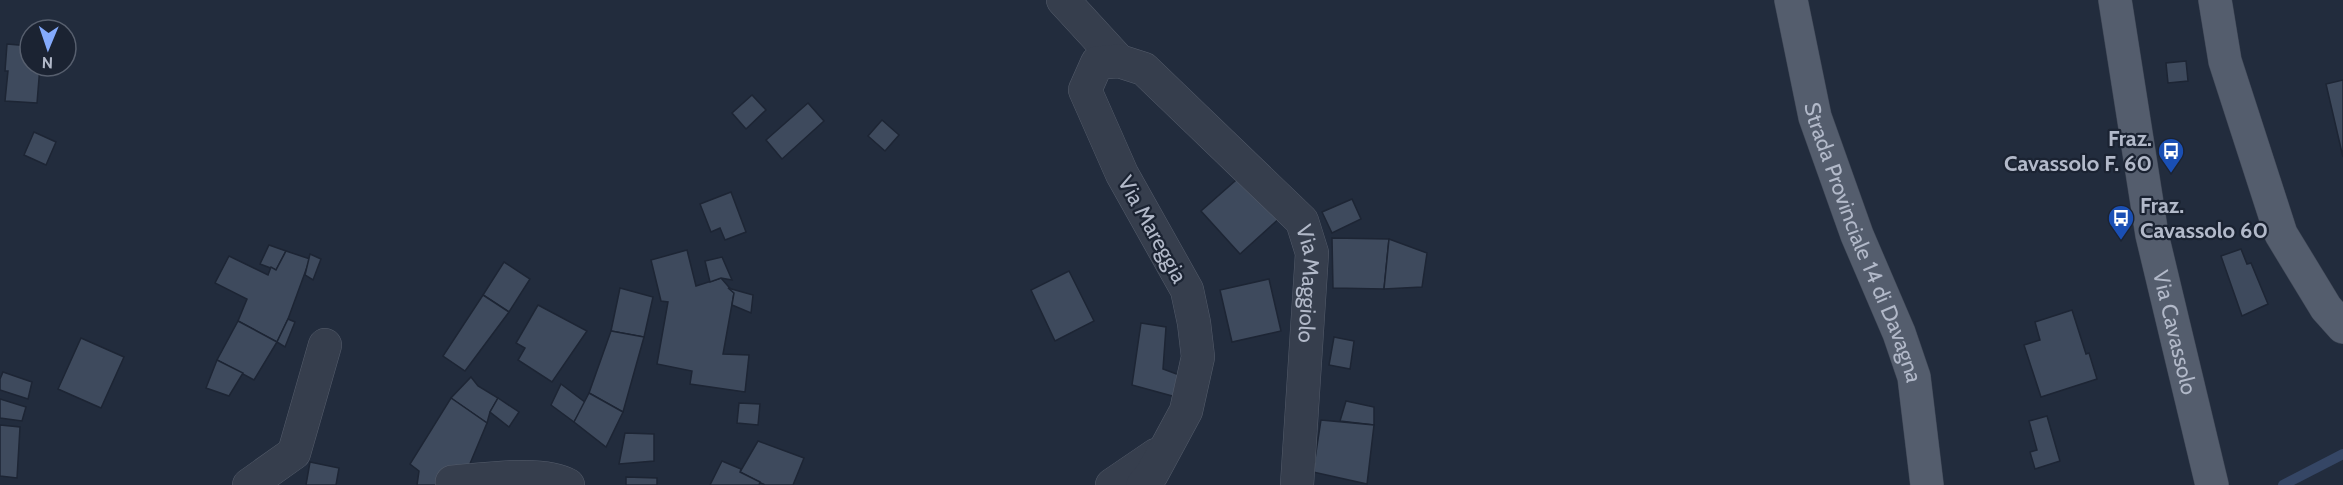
<svg xmlns="http://www.w3.org/2000/svg" width="2343" height="485" viewBox="0 0 2343 485" font-family="Cabin,sans-serif">
  <rect width="100%" height="100%" fill="#222c3d"/>
  <g fill="none" stroke-linecap="round" stroke-linejoin="round">
    <path stroke="#354665" stroke-width="10" d="M 2283,485 L 2343,454"/>
  </g>
  <g fill="#3e4a5d" stroke="#1d2534" stroke-width="1.5">
    <path d="M 7,44 L 30,46 L 30,66 L 40,66 L 37,103 L 5,101 L 8,71 L 5,71 Z"/>
    <path d="M 2186,61 L 2188,81 L 2168,83 L 2166,63 Z"/>
    <path d="M 2343,80 L 2343,157 L 2326,84 Z"/>
    <path d="M 752,95 L 766,110 L 746,129 L 732,113 Z"/>
    <path d="M 808,103 L 824,121 L 782,159 L 766,140 Z"/>
    <path d="M 882,120 L 899,135 L 885,151 L 868,136 Z"/>
    <path d="M 34,132 L 56,142 L 46,165 L 24,155 Z"/>
    <path d="M 1243,174 L 1282,216 L 1240,254 L 1201,211 Z"/>
    <path d="M 731,192 L 746,232 L 725,240 L 720,228 L 711,232 L 700,204 Z"/>
    <path d="M 1352,199 L 1361,219 L 1332,233 L 1322,212 Z"/>
    <path d="M 1332,238 L 1389,239 L 1384,289 L 1333,288 Z"/>
    <path d="M 1389,239 L 1427,253 L 1422,287 L 1384,289 Z"/>
    <path d="M 269,245 L 286,251 L 276,270 L 260,264 Z"/>
    <path d="M 2241,249 L 2247,264 L 2251,263 L 2268,304 L 2242,316 L 2221,256 Z"/>
    <path d="M 687,250 L 696,286 L 721,278 L 734,293 L 723,354 L 749,355 L 745,392 L 690,384 L 692,371 L 657,364 L 668,302 L 661,301 L 651,260 Z"/>
    <path d="M 286,251 L 310,259 L 288,319 L 277,342 L 238,321 L 247,299 L 215,283 L 229,256 L 268,275 L 271,267 L 276,270 Z"/>
    <path d="M 310,254 L 321,259 L 313,280 L 305,275 Z"/>
    <path d="M 722,257 L 732,280 L 721,278 L 710,282 L 705,261 Z"/>
    <path d="M 504,262 L 530,279 L 509,312 L 483,295 Z"/>
    <path d="M 1069,271 L 1094,321 L 1055,341 L 1031,290 Z"/>
    <path d="M 1269,279 L 1281,331 L 1232,342 L 1220,290 Z"/>
    <path d="M 620,288 L 653,297 L 644,337 L 611,331 Z"/>
    <path d="M 728,288 L 753,295 L 751,313 L 732,305 L 734,293 Z"/>
    <path d="M 483,295 L 509,312 L 465,371 L 443,356 Z"/>
    <path d="M 538,305 L 587,331 L 552,382 L 518,360 L 525,348 L 516,343 Z"/>
    <path d="M 2072,310 L 2086,354 L 2089,353 L 2097,379 L 2041,397 L 2024,345 L 2040,340 L 2035,322 Z"/>
    <path d="M 288,319 L 295,322 L 285,347 L 277,342 Z"/>
    <path d="M 238,321 L 277,342 L 254,380 L 217,360 Z"/>
    <path d="M 1141,323 L 1166,327 L 1163,369 L 1182,376 L 1176,397 L 1132,385 Z"/>
    <path d="M 611,331 L 644,337 L 623,412 L 589,393 Z"/>
    <path d="M 1334,337 L 1354,341 L 1350,369 L 1329,365 Z"/>
    <path d="M 81,338 L 124,357 L 101,408 L 58,389 Z"/>
    <path d="M 217,360 L 243,373 L 229,396 L 206,388 Z"/>
    <path d="M 3,372 L 32,382 L 28,399 L 0,390 L 0,379 Z"/>
    <path d="M 471,377 L 478,386 L 498,398 L 490,412 L 487,423 L 451,398 Z"/>
    <path d="M 561,384 L 586,403 L 574,422 L 551,405 Z"/>
    <path d="M 589,393 L 623,412 L 606,447 L 574,422 Z"/>
    <path d="M 451,398 L 487,423 L 464,478 L 443,485 L 417,485 L 419,471 L 410,464 Z"/>
    <path d="M 498,398 L 519,412 L 509,427 L 490,412 Z"/>
    <path d="M 0,399 L 26,407 L 22,421 L 0,418 Z"/>
    <path d="M 1346,401 L 1374,407 L 1374,425 L 1340,421 Z"/>
    <path d="M 739,403 L 760,404 L 758,425 L 737,423 Z"/>
    <path d="M 2047,416 L 2060,461 L 2035,469 L 2030,452 L 2037,450 L 2029,421 Z"/>
    <path d="M 1321,420 L 1374,425 L 1367,484 L 1313,472 Z"/>
    <path d="M 0,425 L 20,427 L 17,478 L 0,476 Z"/>
    <path d="M 625,433 L 654,434 L 654,461 L 619,464 Z"/>
    <path d="M 758,441 L 804,458 L 793,485 L 765,485 L 740,472 Z"/>
    <path d="M 722,461 L 741,469 L 740,472 L 760,482 L 759,485 L 710,485 Z"/>
    <path d="M 310,462 L 339,468 L 336,485 L 306,485 Z"/>
    <path d="M 626,477 L 657,478 L 657,485 L 626,485 Z"/>
  </g>
  <g fill="none" stroke-linecap="round" stroke-linejoin="round">
    <g stroke="#545c6b" stroke-width="34">
      <g id="minor">
        <path d="M 1063,0 L 1119,61"/>
        <path d="M 452,482 C 482,480 543,470 568,485"/>
        <path d="M 249,485 L 294,453 L 325,345"/>
        <path d="M 1112,485 L 1156,455"/>
        <path id="s1" d="M 1143,485 L 1152,474 L 1186,411 L 1198,357 L 1194,323 L 1187,290 L 1122,174 L 1085,90 L 1097,63 L 1119,61 L 1144,69 L 1302,221 L 1312,253 L 1297,485"/>
      </g>
    </g>
    <g stroke="#3f4756" stroke-width="34">
      <g id="major">
        <path id="s2" d="M 1791,0 L 1815,117 L 1857,235 L 1899,333 L 1914,377 L 1927,485"/>
        <path id="s3" d="M 2115,0 L 2152,235 L 2212,485"/>
        <path d="M 2215,0 L 2225,61 L 2281,234 L 2326,308 L 2343,327"/>
      </g>
    </g>
    <use href="#minor" stroke="#363e4d" stroke-width="33"/>
    <use href="#major" stroke="#545d6d" stroke-width="33"/>
  </g>
  <defs>
    <g id="bus-pin" transform="scale(1.35)"><path d="M0 17L-7.5 6A9.5 9.5 0 1 1 7.5 6Z" fill="#1a4fb4" stroke="#1b2332"/><path d="M-5-6H5V4H4V6H2V4H-2V6H-4V4H-5ZM-3.5-4V0h7V-4ZM-3.5 1.2v1.5H-2V1.2ZM2 1.2v1.5H3.5V1.2Z" fill="#fff"/></g>
  </defs>
  <g fill-rule="evenodd">
    <use href="#bus-pin" x="2171" y="151"/>
    <use href="#bus-pin" x="2121" y="218"/>
  </g>
  <g text-anchor="middle" stroke-width="4.5" stroke-linejoin="round" paint-order="stroke">
    <g font-size="22" font-weight="bold" fill="#b2b9c9" stroke="#1b2332" text-anchor="end">
      <text x="2152" y="146">Fraz.<tspan x="2152" dy="25">Cavassolo F. 60</tspan></text>
      <text x="2140" y="213" text-anchor="start">Fraz.<tspan x="2140" dy="25">Cavassolo 60</tspan></text>
    </g>
    <g font-size="22" fill="#b2b9c9" stroke="#1b2332">
      <text transform="translate(1153 229) rotate(61)" y="8">Via Mareggia</text>
      <text dy="8" stroke="none"><textPath href="#s2" startOffset="254">Strada Provinciale 14 di Davagna</textPath></text>
      <text dy="8" stroke="none"><textPath href="#s1" startOffset="795">Via Maggiolo</textPath></text>
      <text dy="8" stroke="none"><textPath href="#s3" startOffset="338">Via Cavassolo</textPath></text>
    </g>
  </g>
  <g transform="translate(48 48) rotate(182)"><circle r="28" fill="#1b2332" stroke="#575f6e" stroke-width="1.5"/>
  <path d="M0-4.5L10 22L0 15L-10 22Z" fill="#84aafc"/>
  <text y="-9" font-size="16" font-weight="bold" text-anchor="middle" fill="#b2b9c9">N</text>
  </g>
</svg>
